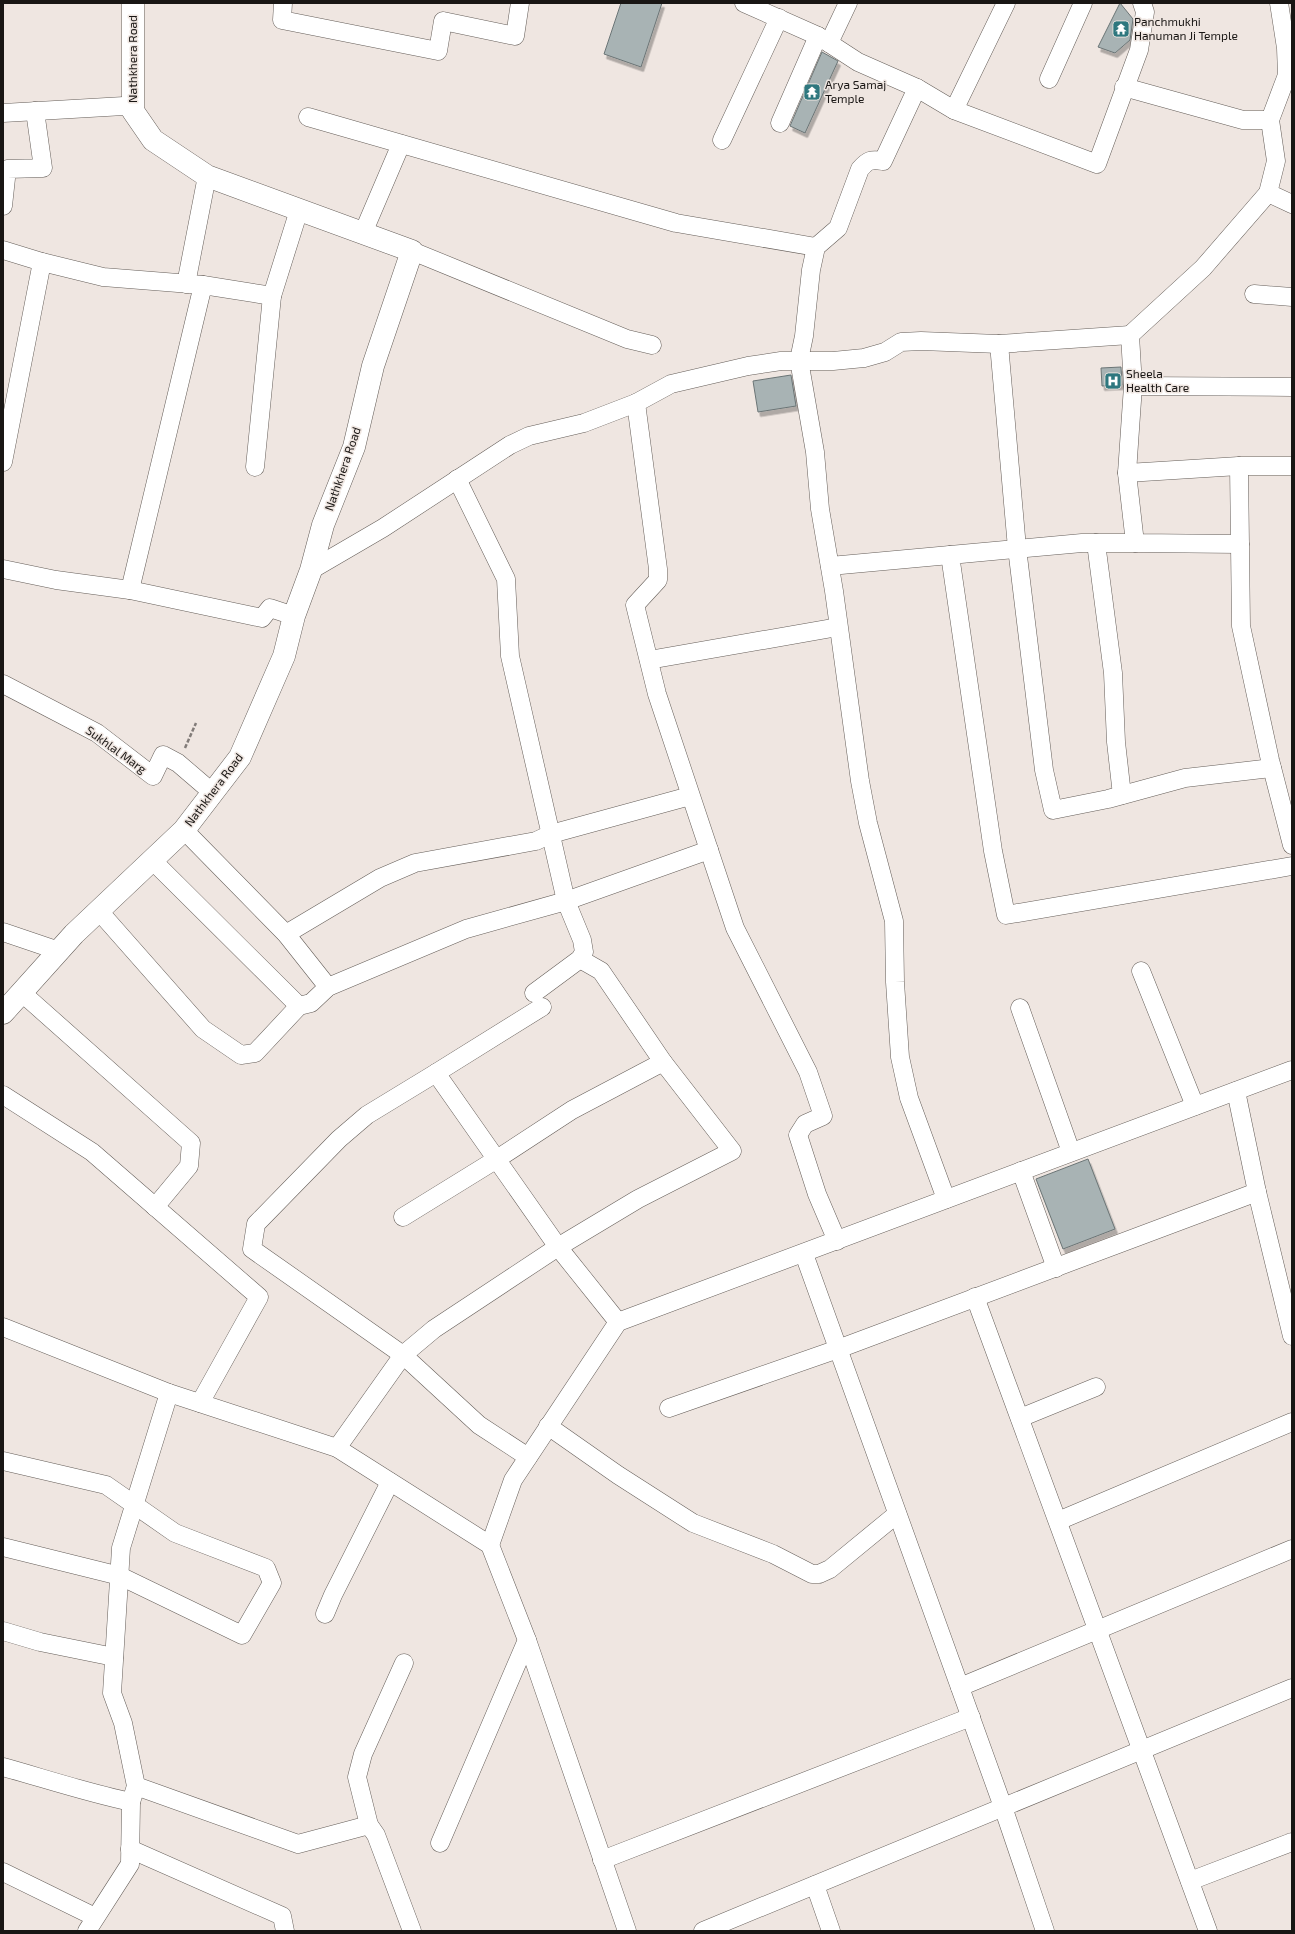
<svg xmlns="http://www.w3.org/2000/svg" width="1295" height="1934" viewBox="0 0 1295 1934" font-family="'Exo 2',sans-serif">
  <defs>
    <filter id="shadow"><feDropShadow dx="2.5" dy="4.5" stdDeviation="0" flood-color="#0004"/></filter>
  </defs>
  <rect width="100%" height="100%" fill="#efe6e1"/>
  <g fill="#a8b3b4" stroke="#6b7576" filter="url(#shadow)">
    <path d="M 621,3 L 662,3 L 641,67 L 604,54 Z"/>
    <path d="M 1120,3 L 1133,19 L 1130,40 L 1115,53 L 1098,47 Z"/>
    <path d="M 822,52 L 838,61 L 805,133 L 790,126 Z"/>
    <path d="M 1121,367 L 1122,385 L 1102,386 L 1101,368 Z"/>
    <path d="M 791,375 L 796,406 L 758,412 L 753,381 Z"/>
    <path d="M 1088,1159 L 1115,1229 L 1063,1249 L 1036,1179 Z"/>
  </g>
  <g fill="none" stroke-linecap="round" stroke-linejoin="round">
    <g stroke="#655e59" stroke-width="19">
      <g id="minor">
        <path d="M 283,3 L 282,20 L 438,51 L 443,21 L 515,36 L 520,3"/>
        <path d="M 744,3 L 818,36 L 858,62 L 917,88 L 954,110 L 1097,164 L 1139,50 L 1145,12 L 1142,3"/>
        <path d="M 829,43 L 848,3"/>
        <path d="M 1049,79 L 1083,3"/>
        <path d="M 1124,87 L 1243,120 L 1270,120"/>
        <path d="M 917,88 L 883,161 C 871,159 868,160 860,169 L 838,228 L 816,247 L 811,270 L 804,336 L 799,360 L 815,452 L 820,509 L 834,591 L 860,781 L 868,823 L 894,921 L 895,982 L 900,1057 L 909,1098 L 946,1199"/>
        <path d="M 954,110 L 1006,3"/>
        <path d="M 3,113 L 124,106 L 133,111"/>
        <path d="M 308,117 L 676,223 L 816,247"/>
        <path d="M 780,123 L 818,36"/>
        <path d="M 722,140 L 779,18"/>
        <path d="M 1268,193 L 1292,204"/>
        <path d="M 3,206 L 7,169 L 43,168 L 35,111"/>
        <path d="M 363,233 L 401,144"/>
        <path d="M 3,250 L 42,262 L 103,277 L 203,285"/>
        <path d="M 412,251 L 627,339 L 652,345"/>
        <path d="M 186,284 L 207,176"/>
        <path d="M 1254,294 L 1292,297"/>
        <path d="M 999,344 L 1017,548 L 1044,770 L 1053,810 L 1108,799 L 1185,778 L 1272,768"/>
        <path d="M 1133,386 L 1292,387"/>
        <path d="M 636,403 L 658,569 L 658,580 L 635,605 L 657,694 L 735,928 L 808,1072 L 823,1116 L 805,1124 L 798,1135 L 817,1194 L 837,1241"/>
        <path d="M 3,462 L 42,262"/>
        <path d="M 1239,466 L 1241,626 L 1270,760 L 1292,845"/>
        <path d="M 255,467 L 272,296"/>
        <path d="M 1127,473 L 1239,466 L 1292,466"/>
        <path d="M 457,479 L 506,579 L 510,656 L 566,901 L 582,940 L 584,952 L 580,959 L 534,993"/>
        <path d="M 1096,543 L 1113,673 L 1116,742 L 1122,795"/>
        <path d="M 1135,543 L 1082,543 L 950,555 L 993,851 L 1006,915 L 1292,866"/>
        <path d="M 1240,544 L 1135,543 L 1127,473 L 1133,386 L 1130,335 L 1203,268 L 1268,193 L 1276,161 L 1270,120 L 1287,75 L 1286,48 L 1279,3"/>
        <path d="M 830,566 L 950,555"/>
        <path d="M 3,569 L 56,580 L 130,590 L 262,618 L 270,608 L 294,616"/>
        <path d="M 311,570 L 383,528 L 510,445 L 529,436 L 584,423 L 636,403 L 671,384 L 748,366 L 781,361 L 833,361 L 864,358 L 885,352 L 901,342 L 921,341 L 999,344 L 1130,335"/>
        <path d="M 130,590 L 203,285 L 272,296 L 299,210"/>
        <path d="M 649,660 L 838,627"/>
        <path d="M 3,684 L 97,733 L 153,776 L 163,755 L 178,763 L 213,793"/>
        <path d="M 184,830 L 286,934 L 328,987"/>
        <path d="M 152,860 L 299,1006"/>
        <path d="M 98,910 L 203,1029 L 241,1055 L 255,1053 L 299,1006 L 311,1003 L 328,987 L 466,929 L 566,901 L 709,850"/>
        <path d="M 3,932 L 59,951"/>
        <path d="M 286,934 L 380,878 L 415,863 L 536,841 L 551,834 L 690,796"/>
        <path d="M 580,959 L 601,971 L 663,1062"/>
        <path d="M 1141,971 L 1195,1106"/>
        <path d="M 21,992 L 191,1143 L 189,1166 L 155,1207"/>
        <path d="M 1020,1008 L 1071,1152"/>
        <path d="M 436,1073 L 542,1007"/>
        <path d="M 1236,1091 L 1257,1192 L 1292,1336"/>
        <path d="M 3,1095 L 92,1152 L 259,1297 L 200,1403"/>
        <path d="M 1021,1171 L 1056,1268"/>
        <path d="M 804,1254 L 1003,1807 L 1045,1931"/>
        <path d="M 975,1297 L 1208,1931"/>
        <path d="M 3,1327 L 169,1393 L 337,1448 L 490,1545 L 527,1640 L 627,1931"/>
        <path d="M 669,1408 L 838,1349 L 1257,1192"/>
        <path d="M 1020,1418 L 1096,1387"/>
        <path d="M 548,1426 L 618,1475 L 693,1523 L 773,1554 L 812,1574 L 819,1574 L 830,1569 L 897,1514"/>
        <path d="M 337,1448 L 403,1355 L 434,1329 L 558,1247 L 638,1199 L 732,1151 L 663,1062 L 572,1110 L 497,1159 L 403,1217"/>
        <path d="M 528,1457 L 479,1425 L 403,1355 L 252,1249 L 256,1224 L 339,1139 L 367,1115 L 436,1073 L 558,1247 L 618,1322"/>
        <path d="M 3,1461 L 106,1485 L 175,1533 L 266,1568 L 272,1583 L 242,1635 L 120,1576 L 3,1547"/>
        <path d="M 1058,1521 L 1292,1422"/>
        <path d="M 490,1545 L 513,1480 L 618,1322 L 1292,1070"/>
        <path d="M 325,1614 L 333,1595 L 390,1482"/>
        <path d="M 3,1631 L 40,1642 L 114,1657"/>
        <path d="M 404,1663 L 363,1754 L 357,1777 L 369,1825 L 376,1835 L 412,1931"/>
        <path d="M 960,1687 L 1292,1549"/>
        <path d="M 3,1767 C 46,1779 88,1793 131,1802"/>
        <path d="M 136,1786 L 298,1844 L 369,1825"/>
        <path d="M 440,1843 L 527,1640"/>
        <path d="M 130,1849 L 282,1916 L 285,1931"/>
        <path d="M 602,1860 L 971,1717"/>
        <path d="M 3,1872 L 95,1917"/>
        <path d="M 1190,1881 L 1292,1842"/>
        <path d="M 815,1885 L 831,1931"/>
        <path d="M 87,1931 L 130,1864 L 131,1802 L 136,1786 L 123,1723 L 112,1693 L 121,1548 L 169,1393"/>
        <path d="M 703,1931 L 1292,1688"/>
      </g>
    </g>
    <g stroke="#655e59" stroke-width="23">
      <path id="tertiary" d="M 3,1013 L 74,934 L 184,830 L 240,757 L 284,656 L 294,616 L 311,570 L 323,525 L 354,447 L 373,366 L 412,251 L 207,176 L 153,140 L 133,111 L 133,3"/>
    </g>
    <path stroke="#827c79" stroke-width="2.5" stroke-dasharray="4 2" stroke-linecap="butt" d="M 185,748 L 196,723"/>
    <use href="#minor" stroke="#fff" stroke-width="18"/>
    <use href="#tertiary" stroke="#fff" stroke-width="22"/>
  </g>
  <defs>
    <g id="temple-square" transform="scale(0.9)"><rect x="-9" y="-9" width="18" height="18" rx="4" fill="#2e777e" stroke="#efe6e1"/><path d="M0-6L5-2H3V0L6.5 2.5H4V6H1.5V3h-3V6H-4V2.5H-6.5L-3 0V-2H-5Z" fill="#fff"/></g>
    <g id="hospital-square" transform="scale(0.9)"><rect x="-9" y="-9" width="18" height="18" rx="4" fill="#2e777e" stroke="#efe6e1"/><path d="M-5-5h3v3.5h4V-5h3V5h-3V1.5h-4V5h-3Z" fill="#fff"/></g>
  </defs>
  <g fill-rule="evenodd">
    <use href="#temple-square" x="1121" y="29"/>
    <use href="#temple-square" x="812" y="92"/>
    <use href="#hospital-square" x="1113" y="381"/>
  </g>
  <g text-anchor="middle" stroke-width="3" stroke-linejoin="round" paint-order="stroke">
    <g font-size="12" fill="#191614" stroke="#efe6e1" text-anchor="start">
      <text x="1134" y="26">Panchmukhi<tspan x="1134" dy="14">Hanuman Ji Temple</tspan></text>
      <text x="825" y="89">Arya Samaj<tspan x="825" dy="14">Temple</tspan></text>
      <text x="1126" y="378">Sheela<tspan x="1126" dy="14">Health Care</tspan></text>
    </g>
    <g font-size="12" fill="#191614" stroke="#efe6e1">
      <text transform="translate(133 59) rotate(-90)" y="4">Nathkhera Road</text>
      <text transform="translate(343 469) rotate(-71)" y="4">Nathkhera Road</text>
      <text transform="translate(116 750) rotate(36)" y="4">Sukhlal Marg</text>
      <text transform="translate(214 790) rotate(-53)" y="4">Nathkhera Road</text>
    </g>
  </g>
  <rect width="1295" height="1934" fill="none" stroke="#191614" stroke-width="8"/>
</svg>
